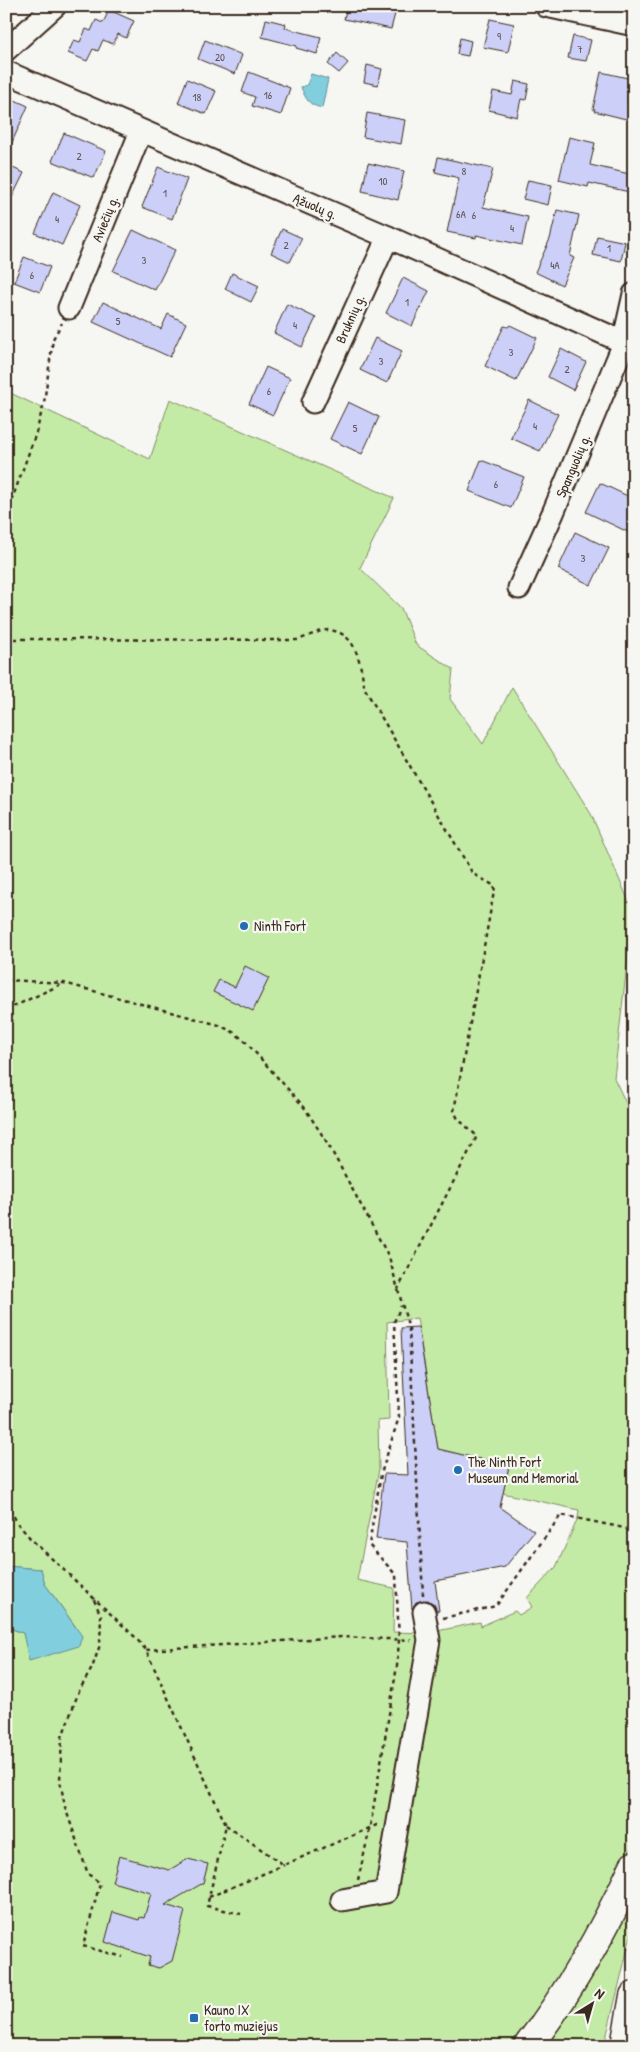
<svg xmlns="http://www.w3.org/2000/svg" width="640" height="2052" viewBox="0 0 640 2052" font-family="'Patrick Hand',sans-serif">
  <rect width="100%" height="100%" fill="#f6f6f2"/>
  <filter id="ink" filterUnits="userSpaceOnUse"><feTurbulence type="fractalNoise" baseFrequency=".02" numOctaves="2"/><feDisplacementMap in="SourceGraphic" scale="10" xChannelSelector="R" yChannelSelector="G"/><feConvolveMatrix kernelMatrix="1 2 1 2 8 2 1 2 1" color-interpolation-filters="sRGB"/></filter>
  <g filter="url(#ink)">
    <g fill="#c4eba6" stroke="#808a62" fill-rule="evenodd">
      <path d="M 6,391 L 150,459 L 170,399 L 394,498 L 360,568 L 401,608 L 416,645 L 453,669 L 450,699 L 483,744 L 512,687 L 591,814 L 633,911 L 614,1078 L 634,1120 L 634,1842 L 602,1909 L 518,2046 L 6,2046 L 6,1633 L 12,1629 L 23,1633 L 30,1661 L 76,1627 L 45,1584 L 41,1569 L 6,1566 ZM 417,1318 L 438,1449 L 509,1466 L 503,1493 L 579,1510 L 578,1518 L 556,1567 L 527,1598 L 532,1607 L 519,1615 L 515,1611 L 481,1626 L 480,1622 L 428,1633 L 393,1632 L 394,1588 L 357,1580 L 379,1469 L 378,1421 L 389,1420 L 387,1322 Z"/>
      <path d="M 634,1885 L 634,1923 L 604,2046 L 536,2046 Z"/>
    </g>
    <g fill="#81cfde" stroke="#658d91">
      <path d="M 311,74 L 328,79 L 322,108 C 309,105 306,100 301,87 L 307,85 Z"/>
      <path d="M 6,1566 L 41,1569 L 45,1584 L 82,1636 L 79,1646 L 29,1661 L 23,1633 L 12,1629 L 6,1633 Z"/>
    </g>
    <g fill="#ccd0f8" stroke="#3b2a1e">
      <path d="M 347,6 L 397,6 L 391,29 L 344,19 Z"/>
      <path d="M 109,10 L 134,21 L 126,38 L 118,34 L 113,44 L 103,40 L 98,51 L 93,49 L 87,61 L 68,53 L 74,40 L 80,42 L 86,29 L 91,31 L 96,20 L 103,23 Z"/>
      <path d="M 266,19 L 286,24 L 285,28 L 321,37 L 317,54 L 296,48 L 297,46 L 262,37 Z"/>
      <path d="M 490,19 L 514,24 L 508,52 L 483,47 Z"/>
      <path d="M 573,36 L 591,40 L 586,61 L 568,58 Z"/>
      <path d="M 460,38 L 471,41 L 468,56 L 457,54 Z"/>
      <path d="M 205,40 L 242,55 L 235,74 L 198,59 Z"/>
      <path d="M 337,53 L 348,63 L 339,73 L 328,64 Z"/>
      <path d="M 367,65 L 382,69 L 378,85 L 364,82 Z"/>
      <path d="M 249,72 L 290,88 L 281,115 L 252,106 L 255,97 L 242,92 Z"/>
      <path d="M 601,72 L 632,79 L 627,102 L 634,104 L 630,120 L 594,111 L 595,109 L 593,109 Z"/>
      <path d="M 187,79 L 216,91 L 206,114 L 178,103 Z"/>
      <path d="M 515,81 L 529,84 L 526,100 L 521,99 L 517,117 L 489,110 L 493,91 L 512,95 Z"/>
      <path d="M 6,96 L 28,106 L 6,156 Z"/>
      <path d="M 367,113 L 405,120 L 401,144 L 363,137 Z"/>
      <path d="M 64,133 L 106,151 L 94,178 L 52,161 Z"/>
      <path d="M 569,137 L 595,143 L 590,165 L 634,175 L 634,193 L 589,183 L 588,187 L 559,180 Z"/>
      <path d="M 438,157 L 493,169 L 483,207 L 528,217 L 522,245 L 476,235 L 476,238 L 447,232 L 459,178 L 435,172 Z"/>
      <path d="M 368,163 L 404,171 L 398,200 L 362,191 Z"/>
      <path d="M 6,165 L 24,173 L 6,210 Z"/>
      <path d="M 158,167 L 187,179 L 172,219 L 142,207 Z"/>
      <path d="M 528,180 L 552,185 L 548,205 L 523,199 Z"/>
      <path d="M 53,192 L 80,205 L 62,245 L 35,233 Z"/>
      <path d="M 557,210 L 579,215 L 570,256 L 574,258 L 562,285 L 535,272 L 550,239 Z"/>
      <path d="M 282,229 L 302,238 L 290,262 L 271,253 Z"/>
      <path d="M 133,230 L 175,250 L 155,290 L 113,271 Z"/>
      <path d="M 597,236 L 625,242 L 621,261 L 593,255 Z"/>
      <path d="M 24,257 L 50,267 L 40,292 L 14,282 Z"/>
      <path d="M 232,273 L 259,286 L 251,302 L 225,289 Z"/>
      <path d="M 403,278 L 429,291 L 412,326 L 386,313 Z"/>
      <path d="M 103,302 L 161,329 L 168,314 L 186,323 L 170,357 L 93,322 Z"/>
      <path d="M 287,304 L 316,318 L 302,347 L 274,333 Z"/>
      <path d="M 510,325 L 537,338 L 516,381 L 485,366 L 504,326 L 508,327 Z"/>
      <path d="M 375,338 L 402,351 L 387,383 L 360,370 Z"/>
      <path d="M 561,349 L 586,362 L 573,390 L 548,377 Z"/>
      <path d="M 266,367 L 290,378 L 273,415 L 249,404 Z"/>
      <path d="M 529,400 L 558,414 L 540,451 L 511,438 Z"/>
      <path d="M 348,402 L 379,417 L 362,454 L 330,439 Z"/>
      <path d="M 481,460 L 524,477 L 511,508 L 469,491 Z"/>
      <path d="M 600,483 L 634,499 L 634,525 L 630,533 L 586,512 Z"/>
      <path d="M 575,532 L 609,548 L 591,585 L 558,569 Z"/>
      <path d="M 245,966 L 269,978 L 253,1011 L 213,992 L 219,980 L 235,987 Z"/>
      <path d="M 418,1327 L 438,1449 L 509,1466 L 500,1507 L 534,1531 L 505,1567 L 435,1581 L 439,1611 L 437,1611 L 434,1604 L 428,1600 L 416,1602 L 412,1609 L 407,1542 L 376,1539 L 384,1474 L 408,1475 L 401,1328 Z"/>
      <path d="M 119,1856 L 169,1870 L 188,1859 L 208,1864 L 203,1883 L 165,1905 L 185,1911 L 172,1961 L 159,1968 L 148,1965 L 150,1957 L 105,1942 L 113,1912 L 139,1920 L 140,1917 L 144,1918 L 151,1893 L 112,1882 Z"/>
    </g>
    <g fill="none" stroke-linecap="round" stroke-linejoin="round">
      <g stroke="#3b2a1e" stroke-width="25">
        <g id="minor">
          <path d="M 546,6 L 634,25"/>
          <path d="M 6,50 L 55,6"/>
          <path d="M 6,72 L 388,237 L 623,342"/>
          <path d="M 69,308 L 141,131"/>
          <path d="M 313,402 L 388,237"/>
          <path d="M 519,588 L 553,513 L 622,348 L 634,294"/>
          <path d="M 342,1900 L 386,1892 L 429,1640 L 424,1612"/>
        </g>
      </g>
      <g stroke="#3b2a1e" stroke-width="31">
        <g id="highway">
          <path d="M 528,2046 C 571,1990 604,1930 634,1866"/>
          <path d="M 625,2046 L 634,1996"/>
        </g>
      </g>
      <g stroke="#3b2a1e" stroke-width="2.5" stroke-dasharray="4 4" stroke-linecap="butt">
        <path d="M 6,516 L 36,433 L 44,403 L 53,339 L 62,323"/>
        <path d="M 6,639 L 298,640 C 307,637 320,630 328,630 C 359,632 360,667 365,689 L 473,874 L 495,886 L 454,1111 L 458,1119 L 477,1136 L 398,1289"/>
        <path d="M 6,980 L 64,983 L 219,1025 L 233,1032 L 244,1040 L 304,1107 L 328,1144 L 389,1257 L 409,1329 L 423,1595"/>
        <path d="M 6,1010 L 62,984"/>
        <path d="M 6,1502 L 18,1524 L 31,1539 L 135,1637 L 146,1650 L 226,1825 L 207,1906 L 241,1914"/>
        <path d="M 94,1600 L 101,1616 L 100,1645 L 92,1668 L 79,1691 L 62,1737 L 60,1780 L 65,1807 L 88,1874 L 100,1883 L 83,1946 L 123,1957"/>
        <path d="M 443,1618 L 496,1606 L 561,1515 L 634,1530"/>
        <path d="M 146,1650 L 341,1637 L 411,1640"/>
        <path d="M 226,1825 L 284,1865 L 379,1824"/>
        <path d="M 358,1880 L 370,1828 L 397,1666 L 399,1640 L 396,1575 L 369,1545 L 381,1474 L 399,1417 L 394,1322 L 401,1306"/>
        <path d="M 209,1897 L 284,1865"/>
      </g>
      <use href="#minor" stroke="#f6f6f2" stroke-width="21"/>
      <use href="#highway" stroke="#f6f6f2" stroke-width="28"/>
    </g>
  </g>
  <g fill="#1f6fb2" stroke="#f6f6f2" stroke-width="2">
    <circle cx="244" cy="926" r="5"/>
    <circle cx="458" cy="1470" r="5"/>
    <rect x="189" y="2013" width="10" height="10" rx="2.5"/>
  </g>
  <g text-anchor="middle" stroke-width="4.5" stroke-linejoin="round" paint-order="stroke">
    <g font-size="11" fill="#5f5454">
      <text x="499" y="40">9</text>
      <text x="580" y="53">7</text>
      <text x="220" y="61">20</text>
      <text x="268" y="99">16</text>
      <text x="197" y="101">18</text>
      <text x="79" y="160">2</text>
      <text x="464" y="175">8</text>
      <text x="383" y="185">10</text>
      <text x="165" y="197">1</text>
      <text x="461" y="218">6A</text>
      <text x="474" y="219">6</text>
      <text x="57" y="223">4</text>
      <text x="512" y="232">4</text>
      <text x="286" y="249">2</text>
      <text x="609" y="252">1</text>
      <text x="144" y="264">3</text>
      <text x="555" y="269">4A</text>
      <text x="32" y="279">6</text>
      <text x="407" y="306">1</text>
      <text x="118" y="325">5</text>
      <text x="295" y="329">4</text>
      <text x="511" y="356">3</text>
      <text x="381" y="365">3</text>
      <text x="567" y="373">2</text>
      <text x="269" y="395">6</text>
      <text x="535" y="430">4</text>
      <text x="355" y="432">5</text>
      <text x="496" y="488">6</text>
      <text x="583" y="562">3</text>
    </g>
    <g font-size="14" fill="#3b2a1e" stroke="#f6f6f2">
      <text transform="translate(315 206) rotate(23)" y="5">Ąžuolų g.</text>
      <text transform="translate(105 219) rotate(-68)" y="5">Aviečių g.</text>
      <text transform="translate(350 319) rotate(-66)" y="5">Bruknių g.</text>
      <text transform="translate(573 466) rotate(-67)" y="5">Spanguolių g.</text>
    </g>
    <g font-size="14" fill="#3b2a1e" stroke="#f6f6f2" text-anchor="start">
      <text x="254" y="931">Ninth Fort</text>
      <text x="468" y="1467">The Ninth Fort<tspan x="468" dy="16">Museum and Memorial</tspan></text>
      <text x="204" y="2015">Kauno IX<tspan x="204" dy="16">forto muziejus</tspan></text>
    </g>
  </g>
  <rect width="640" height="2052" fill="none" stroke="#f6f6f2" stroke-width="25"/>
  <rect x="12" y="12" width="615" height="2027" fill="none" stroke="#3b2a1e" stroke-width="2" filter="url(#ink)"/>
  <g transform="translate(592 2004) rotate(37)" stroke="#f6f6f2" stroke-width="4" paint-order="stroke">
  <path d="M0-4L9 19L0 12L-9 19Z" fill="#3b2a1e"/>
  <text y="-8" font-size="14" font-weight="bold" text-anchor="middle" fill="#3b2a1e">N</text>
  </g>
</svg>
